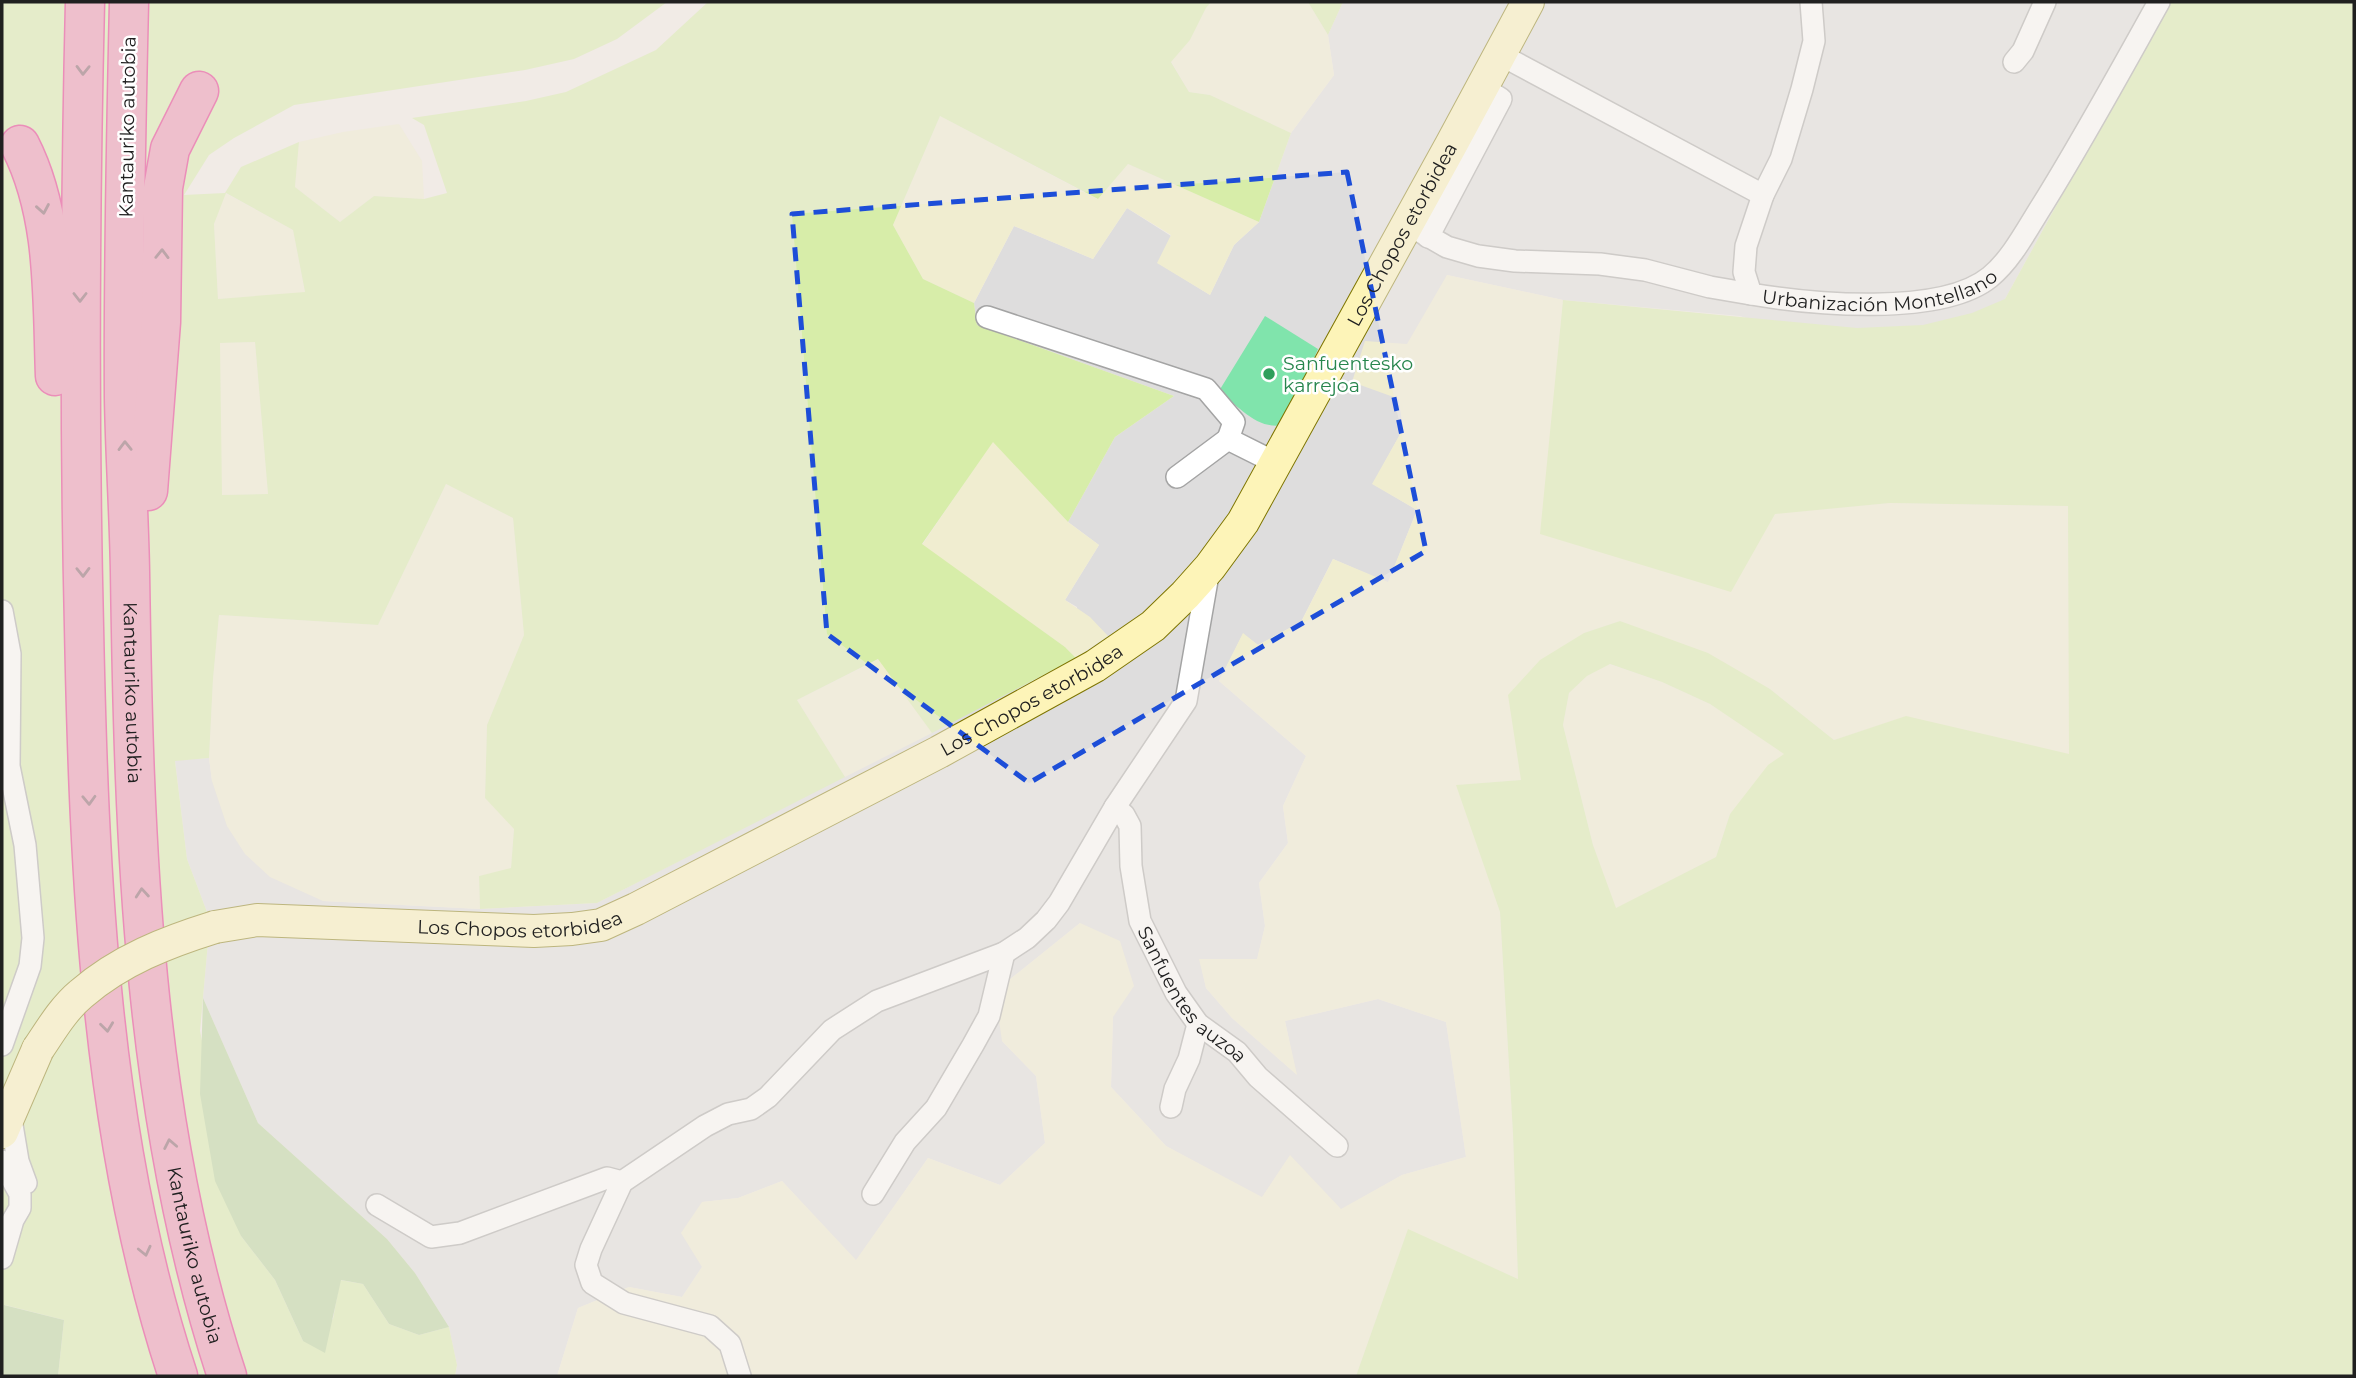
<svg xmlns="http://www.w3.org/2000/svg" width="2356" height="1378" viewBox="0 0 2356 1378" font-family="Montserrat,sans-serif">
  <rect width="100%" height="100%" fill="#f1ebe6"/>
  <path fill="#dedddd" d="M 1343,2 L 2168,2 L 2005,299 L 2009,402 L 1740,316 L 1563,300 L 1447,275 L 1399,399 L 1403,429 L 1373,484 L 1417,510 L 1388,583 L 1333,559 L 1301,622 L 1258,645 L 1243,634 L 1219,681 L 1306,756 L 1283,806 L 1288,843 L 1259,883 L 1265,926 L 1257,960 L 1200,960 L 1206,988 L 1232,1018 L 1296,1074 L 1285,1021 L 1378,999 L 1446,1022 L 1466,1157 L 1402,1175 L 1341,1210 L 1290,1156 L 1262,1198 L 1166,1146 L 1111,1087 L 1113,1017 L 1080,923 L 1009,980 L 1002,1041 L 1036,1076 L 1045,1143 L 1000,1185 L 928,1158 L 856,1261 L 782,1181 L 738,1198 L 702,1202 L 702,1267 L 682,1297 L 629,1287 L 578,1308 L 557,1376 L 455,1376 L 457,1365 L 449,1327 L 415,1273 L 387,1239 L 258,1123 L 203,998 L 210,920 L 187,859 L 175,760 L 209,758 L 212,781 L 323,901 L 480,909 L 597,903 L 1076,658 L 1077,607 L 1065,600 L 1099,545 L 1068,522 L 1115,437 L 1174,396 L 977,325 L 974,303 L 1014,226 L 1093,259 L 1127,208 L 1171,236 L 1158,263 L 1210,295 L 1234,245 L 1259,222 L 1291,133 L 1334,75 L 1328,35 Z"/>
  <g fill="#f0edd0">
    <path d="M 1211,2 L 1308,2 L 1328,35 L 1334,75 L 1291,133 L 1210,95 L 1189,92 L 1171,61 L 1190,40 L 1206,8 Z"/>
    <path d="M 940,116 L 1097,199 L 1128,164 L 1259,222 L 1234,245 L 1210,295 L 1157,263 L 1171,235 L 1127,208 L 1093,259 L 1014,226 L 974,303 L 923,279 L 893,225 Z"/>
    <path d="M 399,124 L 422,161 L 424,199 L 374,196 L 340,222 L 295,187 L 299,142 L 343,132 Z"/>
    <path d="M 225,193 L 293,230 L 305,293 L 218,299 L 214,224 Z"/>
    <path d="M 1447,275 L 1563,300 L 1541,534 L 1890,503 L 2069,506 L 2069,755 L 1906,717 L 1834,740 L 1770,689 L 1663,638 L 1620,621 L 1584,633 L 1522,780 L 1457,785 L 1500,912 L 1513,1134 L 1518,1279 L 1408,1230 L 1356,1376 L 557,1376 L 578,1308 L 629,1287 L 682,1297 L 702,1267 L 681,1233 L 702,1202 L 738,1198 L 782,1181 L 856,1260 L 928,1158 L 1000,1185 L 1045,1143 L 1036,1076 L 1002,1041 L 997,1006 L 1009,980 L 1080,923 L 1120,941 L 1134,986 L 1113,1017 L 1111,1087 L 1166,1146 L 1262,1197 L 1290,1155 L 1341,1209 L 1402,1175 L 1466,1157 L 1446,1022 L 1378,999 L 1285,1021 L 1297,1075 L 1232,1018 L 1206,988 L 1199,959 L 1257,959 L 1265,926 L 1259,883 L 1288,843 L 1283,806 L 1306,756 L 1219,681 L 1243,633 L 1258,645 L 1301,622 L 1333,559 L 1388,582 L 1417,510 L 1372,484 L 1403,429 L 1399,399 L 1352,382 L 1365,341 L 1407,344 Z"/>
    <path d="M 255,342 L 268,494 L 221,495 L 220,343 Z"/>
    <path d="M 993,441 L 1068,522 L 1099,545 L 1065,600 L 1090,617 L 1108,636 L 1076,658 L 1065,647 L 922,545 Z"/>
    <path d="M 446,484 L 513,518 L 524,635 L 487,725 L 485,798 L 514,828 L 511,869 L 479,876 L 480,909 L 323,901 L 270,877 L 245,854 L 227,826 L 212,781 L 209,758 L 213,679 L 219,615 L 378,625 Z"/>
    <path d="M 879,659 L 932,733 L 845,777 L 797,700 Z"/>
    <path d="M 1609,664 L 1662,682 L 1710,704 L 1785,754 L 1730,814 L 1716,857 L 1615,909 L 1593,845 L 1563,725 L 1569,693 L 1587,676 Z"/>
  </g>
  <g fill="#d7eda9" fill-rule="evenodd">
    <path d="M 2,2 L 667,2 L 617,39 L 574,59 L 525,70 L 294,105 L 234,138 L 209,155 L 184,195 L 225,193 L 241,167 L 299,142 L 295,187 L 340,222 L 374,196 L 424,199 L 447,193 L 424,125 L 412,118 L 526,101 L 566,92 L 656,50 L 708,2 L 1211,2 L 1206,8 L 1190,40 L 1171,62 L 1189,92 L 1210,95 L 1291,133 L 1259,222 L 1128,164 L 1098,199 L 940,116 L 893,225 L 923,279 L 974,303 L 977,325 L 1174,396 L 1115,437 L 1068,522 L 993,442 L 922,544 L 1065,647 L 1076,658 L 932,733 L 878,659 L 797,700 L 845,777 L 597,903 L 480,909 L 479,876 L 511,868 L 514,829 L 485,798 L 487,725 L 524,635 L 513,518 L 446,484 L 378,625 L 219,615 L 213,679 L 209,758 L 175,761 L 187,859 L 210,920 L 200,1031 L 241,1236 L 275,1280 L 303,1341 L 333,1319 L 340,1280 L 363,1284 L 389,1324 L 419,1335 L 449,1327 L 457,1365 L 455,1376 L 58,1376 L 64,1320 L 5,1305 L 2,1376 ZM 226,193 L 293,230 L 305,292 L 218,299 L 214,224 ZM 255,342 L 268,494 L 222,495 L 220,343 Z"/>
    <path d="M 1308,2 L 1343,2 L 1328,35 Z"/>
    <path d="M 2168,2 L 2354,2 L 2354,1376 L 1356,1376 L 1408,1229 L 1518,1279 L 1513,1134 L 1500,912 L 1456,785 L 1521,780 L 1508,695 L 1540,660 L 1584,633 L 1620,621 L 1708,653 L 1770,689 L 1834,740 L 1906,716 L 2069,754 L 2068,506 L 1890,503 L 1775,514 L 1731,592 L 1540,534 L 1563,300 L 1857,328 L 1923,325 L 1972,313 L 2005,299 ZM 1610,664 L 1662,682 L 1710,704 L 1784,754 L 1768,765 L 1730,814 L 1716,857 L 1616,908 L 1593,845 L 1563,725 L 1569,693 L 1587,676 Z"/>
  </g>
  <g fill="#b4d298">
    <path d="M 203,998 L 258,1123 L 387,1239 L 415,1273 L 449,1327 L 419,1335 L 389,1324 L 363,1284 L 341,1280 L 325,1353 L 303,1341 L 275,1280 L 241,1236 L 215,1181 L 200,1094 Z"/>
    <path d="M 4,1305 L 64,1320 L 58,1376 L 2,1376 Z"/>
  </g>
  <path fill="#80e4ac" d="M 1265,316 L 1318,349 L 1313,361 L 1315,367 L 1282,425 C 1257,430 1237,405 1219,391 Z"/>
  <g fill="none" stroke-linecap="round" stroke-linejoin="round">
    <g stroke="#a4a4a4" stroke-width="24">
      <g id="street">
        <path id="s1" d="M 1811,2 L 1814,41 L 1802,89 L 1781,159 L 1763,195 L 1746,246 L 1744,272 L 1751,294 C 1810,304 1941,317 1990,277 C 2012,259 2027,229 2043,204 C 2084,138 2121,70 2159,2"/>
        <path d="M 1499,54 L 1763,195"/>
        <path d="M 2014,62 L 2023,51 L 2045,2"/>
        <path d="M 1407,224 L 1447,247 L 1478,256 L 1515,261 L 1600,264 L 1645,270 L 1710,287 L 1751,294"/>
        <path d="M 1428,237 L 1501,99 L 1482,87"/>
        <path d="M 987,317 L 1206,389 L 1234,422 L 1228,439"/>
        <path d="M 1177,477 L 1228,439 L 1276,463"/>
        <path d="M 2,611 L 10,654 L 9,766 L 25,845 L 33,938 L 30,966 L 2,1045"/>
        <path id="s2" d="M 1115,807 L 1124,815 L 1130,826 L 1131,866 L 1140,921 L 1176,993 L 1198,1024 L 1237,1052 L 1258,1077 L 1337,1146"/>
        <path d="M 1171,1107 L 1175,1089 L 1189,1059 L 1198,1024"/>
        <path d="M 10,1113 L 18,1161 L 26,1183"/>
        <path d="M 2,1161 L 20,1194 L 20,1208 L 13,1220 L 2,1258"/>
        <path d="M 873,1194 L 905,1142 L 936,1108 L 973,1045 L 989,1016 L 1004,953"/>
        <path d="M 377,1205 L 431,1237 L 460,1233 L 607,1178 L 622,1182"/>
        <path d="M 740,1376 L 730,1344 L 710,1326 L 624,1303 L 592,1283 L 586,1265 L 591,1249 L 622,1182 L 705,1126 L 728,1114 L 751,1109 L 768,1097 L 832,1030 L 877,1001 L 1004,953 L 1027,938 L 1046,920 L 1059,903 L 1115,807 L 1186,701 L 1209,569"/>
      </g>
    </g>
    <g stroke="#7e7500" stroke-width="34">
      <g id="secondary">
        <path id="s3" d="M 215,927 L 257,920 L 534,931 L 572,929 L 601,925 L 636,909 L 939,752 L 1095,666 L 1153,626 L 1185,595 L 1210,567 L 1243,522 L 1451,145 L 1528,2"/>
        <path d="M 2,1132 L 38,1049"/>
      </g>
    </g>
    <g stroke="#e41d84" stroke-width="41">
      <g id="highway">
        <path d="M 85,2 C 80,210 79,419 84,627 C 89,874 100,1140 178,1376"/>
        <path id="s4" d="M 129,2 C 126,134 123,266 124,398 C 125,456 129,514 130,572 C 134,842 142,1118 227,1376"/>
        <path d="M 20,145 C 56,215 52,299 55,376"/>
        <path d="M 148,491 L 161,322 L 163,188 L 170,149 L 199,91"/>
      </g>
    </g>
    <use href="#street" stroke="#fff" stroke-width="21"/>
    <use href="#secondary" stroke="#fdf4b8" stroke-width="32"/>
    <use href="#highway" stroke="#ec8aad" stroke-width="38"/>
    <g stroke="#7e7500" stroke-width="34" stroke-linecap="butt">
      <path id="secondary-bridge" d="M 38,1049 C 51,1030 63,1009 81,994 C 120,960 167,942 215,927"/>
    </g>
    <use href="#secondary-bridge" stroke="#fdf4b8" stroke-width="32"/>
  </g>
  <defs><path id="oneway-chevron" d="M-2-3.5L2.5 0L-2 3.5" fill="none" stroke-width="1.6" stroke-linecap="round" stroke-linejoin="round" transform="scale(1.75)"/></defs>
  <g stroke="#7c505f">
    <use href="#oneway-chevron" transform="translate(83 70) rotate(91)"/>
    <use href="#oneway-chevron" transform="translate(43 209) rotate(80)"/>
    <use href="#oneway-chevron" transform="translate(162 254) rotate(-89)"/>
    <use href="#oneway-chevron" transform="translate(80 297) rotate(90)"/>
    <use href="#oneway-chevron" transform="translate(125 446) rotate(-91)"/>
    <use href="#oneway-chevron" transform="translate(83 572) rotate(89)"/>
    <use href="#oneway-chevron" transform="translate(89 800) rotate(88)"/>
    <use href="#oneway-chevron" transform="translate(142 893) rotate(-95)"/>
    <use href="#oneway-chevron" transform="translate(107 1027) rotate(83)"/>
    <use href="#oneway-chevron" transform="translate(170 1144) rotate(-101)"/>
    <use href="#oneway-chevron" transform="translate(145 1251) rotate(77)"/>
  </g>
  <path d="M0 0H2356V1378H0ZM 1347,172 L 1426,551 L 1029,783 L 827,634 L 792,214 Z" fill="#f1ebe6" fill-opacity=".55" fill-rule="evenodd"/>
  <path fill="none" stroke="#1d4ed8" stroke-width="5" stroke-dasharray="14 9" stroke-linejoin="round" d="M 1347,172 L 1426,551 L 1029,783 L 827,634 L 792,214 Z"/>
  <circle fill="#2e9e5b" stroke="#fff" stroke-width="2.5" cx="1269" cy="374" r="7"/>
  <g text-anchor="middle" stroke-width="5" stroke-linejoin="round" paint-order="stroke">
    <g font-size="19" fill="#202020" stroke="#fff">
      <text transform="translate(127 127) rotate(-89)" y="7">Kantauriko autobia</text>
      <text dy="7" stroke="none"><textPath href="#s3" startOffset="1482">Los Chopos etorbidea</textPath></text>
      <text dy="7" stroke="none"><textPath href="#s1" startOffset="436">Urbanización Montellano</textPath></text>
      <text dy="7" stroke="none"><textPath href="#s4" startOffset="691">Kantauriko autobia</textPath></text>
      <text dy="7" stroke="none"><textPath href="#s3" startOffset="873">Los Chopos etorbidea</textPath></text>
      <text dy="7" stroke="none"><textPath href="#s3" startOffset="306">Los Chopos etorbidea</textPath></text>
      <text dy="7" stroke="none"><textPath href="#s2" startOffset="212">Sanfuentes auzoa</textPath></text>
      <text dy="7" stroke="none"><textPath href="#s4" startOffset="1258">Kantauriko autobia</textPath></text>
    </g>
    <g font-size="19" fill="#27864d" stroke="#fff" text-anchor="start">
      <text x="1283" y="370">Sanfuentesko<tspan x="1283" dy="22">karrejoa</tspan></text>
    </g>
  </g>
  <rect width="2356" height="1378" fill="none" stroke="#202020" stroke-width="7"/>
</svg>
